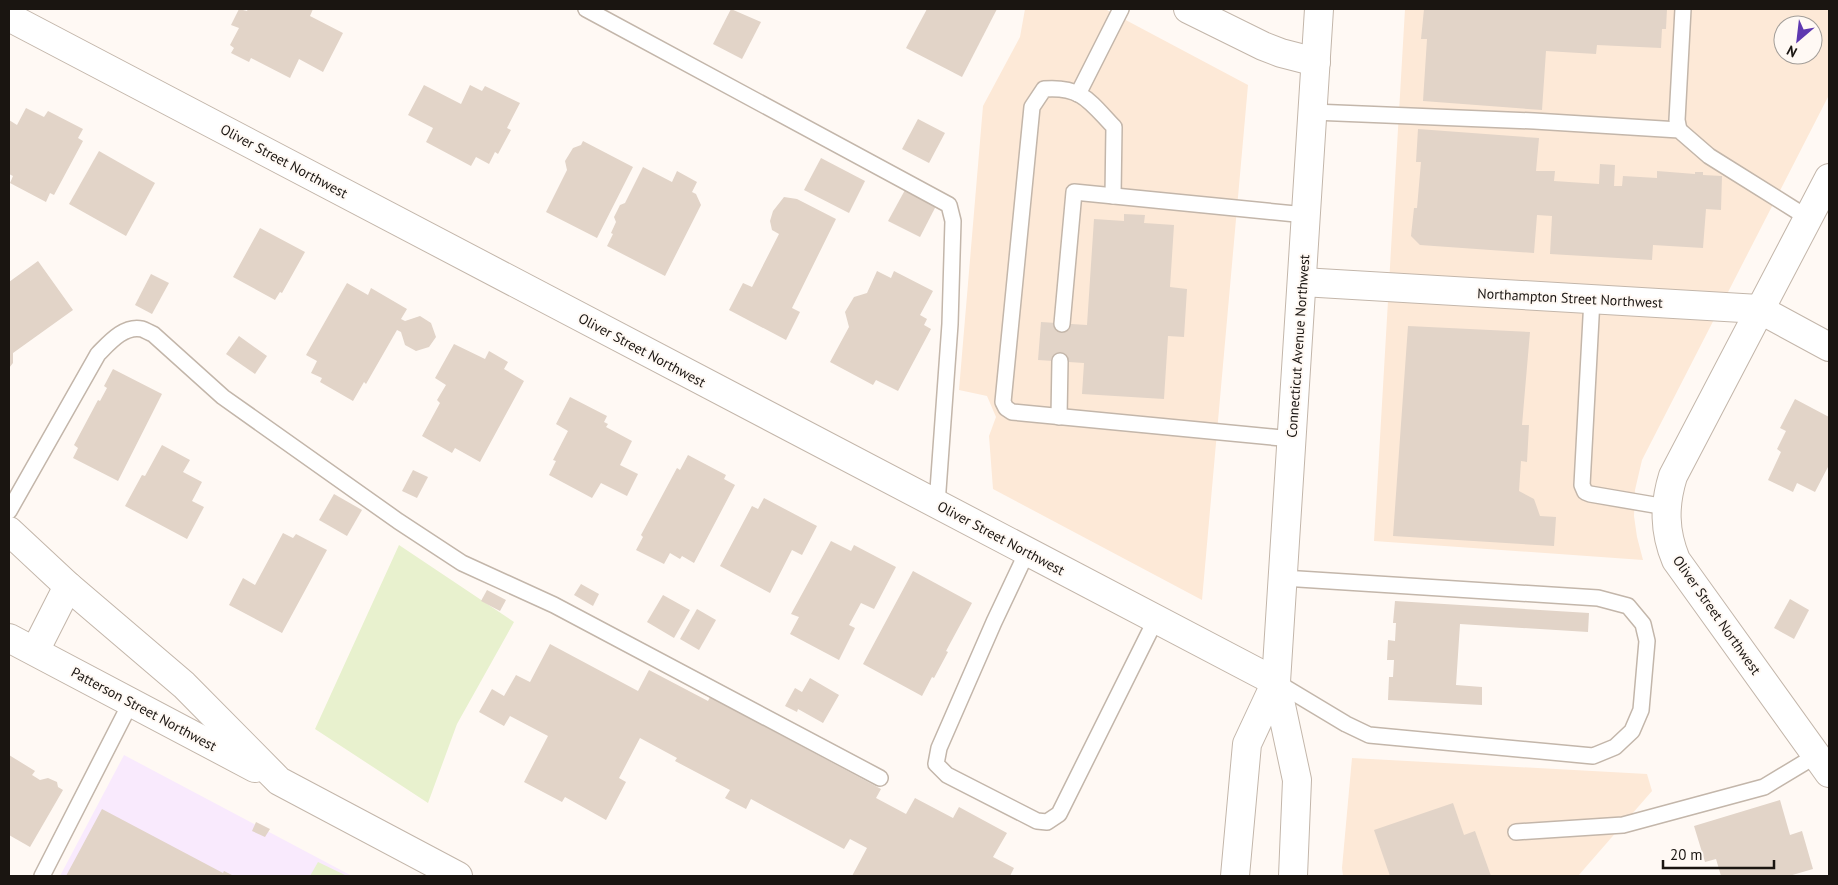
<svg xmlns="http://www.w3.org/2000/svg" width="1838" height="885" viewBox="0 0 1838 885" font-family="'PT Sans',sans-serif">
  <rect width="100%" height="100%" fill="#fff9f4"/>
  <g fill="#fde9d7" fill-rule="evenodd">
    <path d="M 1025,9 L 1105,9 L 1248,85 L 1202,600 L 993,489 L 989,436 L 996,417 L 987,396 L 959,390 L 983,106 L 1020,37 Z"/>
    <path d="M 1405,9 L 1829,9 L 1829,95 L 1642,460 L 1635,490 L 1634,516 L 1637,537 L 1643,560 L 1374,541 ZM 1783,25 L 1813,25 L 1813,55 L 1783,55 Z"/>
    <path d="M 1352,758 L 1647,774 L 1652,791 L 1578,876 L 1343,876 L 1342,868 Z"/>
  </g>
  <path fill="#f9eafd" d="M 124,755 L 352,876 L 60,876 Z"/>
  <g fill="#e8f1ce">
    <path d="M 399,545 L 514,622 L 457,724 L 428,803 L 315,729 Z"/>
    <path d="M 318,862 L 347,876 L 310,876 Z"/>
  </g>
  <g fill="#e2d4c8">
    <path d="M 239,9 L 247,11 L 248,9 L 313,9 L 310,16 L 343,33 L 323,72 L 299,59 L 290,78 L 251,58 L 249,62 L 231,53 L 234,48 L 230,45 L 239,28 L 231,25 Z"/>
    <path d="M 731,9 L 761,22 L 742,59 L 713,44 Z"/>
    <path d="M 927,9 L 997,9 L 962,77 L 906,48 Z"/>
    <path d="M 1424,9 L 1667,9 L 1666,29 L 1662,29 L 1661,48 L 1597,45 L 1596,54 L 1546,51 L 1542,110 L 1423,101 L 1427,39 L 1421,39 Z"/>
    <path d="M 424,85 L 461,104 L 470,85 L 482,91 L 485,86 L 520,103 L 507,128 L 511,130 L 498,154 L 495,152 L 489,164 L 476,157 L 471,166 L 426,142 L 433,128 L 408,115 Z"/>
    <path d="M 26,108 L 44,117 L 48,111 L 83,129 L 78,138 L 83,141 L 54,195 L 50,193 L 46,202 L 10,183 L 13,176 L 9,174 L 9,120 L 17,125 Z"/>
    <path d="M 918,119 L 945,133 L 929,163 L 902,149 Z"/>
    <path d="M 1418,129 L 1539,138 L 1536,171 L 1555,171 L 1554,181 L 1599,184 L 1600,164 L 1615,165 L 1614,186 L 1622,186 L 1623,176 L 1657,178 L 1657,171 L 1695,174 L 1695,172 L 1703,172 L 1703,175 L 1722,176 L 1721,210 L 1706,209 L 1703,248 L 1653,245 L 1652,260 L 1550,254 L 1552,216 L 1537,215 L 1534,253 L 1420,245 L 1411,236 L 1414,208 L 1417,208 L 1421,162 L 1416,162 Z"/>
    <path d="M 583,141 L 633,167 L 597,238 L 546,212 L 567,170 L 565,161 L 573,148 L 581,145 Z"/>
    <path d="M 99,151 L 155,183 L 126,236 L 69,204 Z"/>
    <path d="M 821,158 L 865,181 L 849,213 L 804,190 Z"/>
    <path d="M 643,167 L 672,182 L 677,171 L 697,182 L 692,192 L 696,194 L 701,205 L 665,276 L 607,246 L 613,234 L 611,233 L 616,222 L 614,217 L 620,205 L 625,203 Z"/>
    <path d="M 905,190 L 936,206 L 920,237 L 888,221 Z"/>
    <path d="M 784,197 L 797,199 L 836,219 L 792,308 L 800,312 L 786,340 L 729,310 L 743,283 L 752,287 L 779,234 L 772,230 L 770,221 L 773,211 Z"/>
    <path d="M 1124,214 L 1145,215 L 1144,223 L 1174,225 L 1170,287 L 1187,289 L 1184,337 L 1168,336 L 1164,399 L 1082,394 L 1084,363 L 1038,360 L 1041,322 L 1087,325 L 1094,219 L 1124,221 Z"/>
    <path d="M 260,228 L 305,252 L 282,293 L 280,292 L 275,300 L 233,277 Z"/>
    <path d="M 38,261 L 73,310 L 13,353 L 13,363 L 9,368 L 9,282 Z"/>
    <path d="M 877,271 L 891,278 L 894,271 L 933,291 L 920,315 L 927,319 L 924,325 L 931,329 L 898,391 L 876,380 L 873,385 L 830,362 L 849,327 L 845,312 L 854,297 L 867,293 Z"/>
    <path d="M 151,274 L 169,283 L 152,314 L 135,305 Z"/>
    <path d="M 347,283 L 368,295 L 371,288 L 407,309 L 401,319 L 405,321 L 420,316 L 431,323 L 436,337 L 429,347 L 416,351 L 405,345 L 401,332 L 397,330 L 366,384 L 364,382 L 353,401 L 320,382 L 322,378 L 311,373 L 317,361 L 306,355 Z"/>
    <path d="M 1408,326 L 1530,332 L 1522,425 L 1529,425 L 1527,462 L 1521,461 L 1519,491 L 1534,499 L 1540,516 L 1556,517 L 1554,546 L 1393,536 Z"/>
    <path d="M 239,336 L 267,356 L 255,374 L 226,354 Z"/>
    <path d="M 454,344 L 485,359 L 489,351 L 508,362 L 504,369 L 524,381 L 480,462 L 455,448 L 452,453 L 422,436 L 440,403 L 437,400 L 446,385 L 435,378 Z"/>
    <path d="M 113,369 L 162,394 L 118,481 L 73,458 L 78,448 L 74,445 L 98,400 L 100,401 L 107,388 L 104,386 Z"/>
    <path d="M 570,397 L 607,416 L 604,422 L 608,424 L 606,427 L 632,441 L 620,465 L 638,474 L 627,496 L 601,483 L 592,498 L 549,475 L 556,461 L 553,460 L 568,431 L 556,424 Z"/>
    <path d="M 1795,399 L 1829,417 L 1829,465 L 1815,492 L 1797,483 L 1793,492 L 1768,480 L 1781,452 L 1777,449 L 1786,431 L 1780,428 Z"/>
    <path d="M 162,445 L 190,460 L 183,472 L 202,482 L 192,501 L 204,507 L 187,539 L 125,506 L 142,475 L 145,476 Z"/>
    <path d="M 688,455 L 726,475 L 724,479 L 735,485 L 694,563 L 682,556 L 680,559 L 670,553 L 664,564 L 636,550 L 643,537 L 641,535 L 677,468 L 680,470 Z"/>
    <path d="M 413,470 L 428,477 L 417,498 L 402,491 Z"/>
    <path d="M 334,494 L 362,510 L 347,536 L 319,520 Z"/>
    <path d="M 764,498 L 817,526 L 802,555 L 792,550 L 770,593 L 720,566 L 752,506 L 758,509 Z"/>
    <path d="M 283,533 L 293,538 L 296,534 L 327,550 L 282,633 L 229,605 L 243,578 L 255,585 Z"/>
    <path d="M 831,541 L 851,551 L 854,545 L 896,567 L 874,609 L 861,603 L 849,625 L 855,628 L 839,660 L 790,634 L 799,617 L 791,614 Z"/>
    <path d="M 913,571 L 972,603 L 946,651 L 948,652 L 934,678 L 932,677 L 922,696 L 863,664 Z"/>
    <path d="M 581,584 L 599,594 L 593,606 L 574,595 Z"/>
    <path d="M 487,590 L 506,600 L 500,611 L 481,601 Z"/>
    <path d="M 663,595 L 690,610 L 674,638 L 647,622 Z"/>
    <path d="M 1790,599 L 1809,610 L 1794,639 L 1774,628 Z"/>
    <path d="M 1395,601 L 1589,613 L 1588,632 L 1460,624 L 1456,685 L 1482,687 L 1482,705 L 1388,700 L 1389,677 L 1393,677 L 1394,660 L 1387,660 L 1388,640 L 1395,641 L 1396,623 L 1393,623 Z"/>
    <path d="M 697,609 L 716,620 L 699,650 L 680,639 Z"/>
    <path d="M 550,644 L 638,691 L 649,670 L 708,701 L 710,697 L 881,789 L 876,798 L 906,814 L 915,798 L 953,818 L 959,807 L 1007,833 L 993,857 L 1014,868 L 1010,876 L 852,876 L 867,848 L 850,839 L 844,849 L 751,799 L 746,809 L 725,798 L 730,790 L 675,761 L 677,758 L 640,738 L 619,778 L 626,782 L 606,820 L 565,797 L 562,802 L 524,782 L 548,736 L 510,716 L 504,726 L 479,712 L 492,689 L 504,696 L 516,675 L 530,682 Z"/>
    <path d="M 810,678 L 839,695 L 823,723 L 798,709 L 797,712 L 785,706 L 795,688 L 802,692 Z"/>
    <path d="M 9,755 L 35,771 L 32,775 L 40,780 L 48,778 L 57,782 L 58,787 L 63,790 L 30,847 L 9,835 Z"/>
    <path d="M 1780,800 L 1790,835 L 1802,831 L 1813,869 L 1789,876 L 1721,876 L 1716,859 L 1705,862 L 1694,826 Z"/>
    <path d="M 1453,803 L 1464,835 L 1475,831 L 1491,876 L 1390,876 L 1374,830 Z"/>
    <path d="M 102,809 L 223,873 L 224,871 L 234,876 L 66,876 Z"/>
    <path d="M 256,822 L 270,829 L 265,837 L 252,831 Z"/>
  </g>
  <g fill="none" stroke-linecap="round" stroke-linejoin="round">
    <g stroke="#c3b6aa" stroke-width="18">
      <g id="service">
        <path d="M 586,9 L 949,205 L 953,221 L 950,324 L 937,504"/>
        <path d="M 1078,94 L 1121,9"/>
        <path d="M 1313,112 L 1534,121 L 1679,130 L 1709,156 L 1808,218"/>
        <path d="M 1679,130 L 1677,120 L 1683,9"/>
        <path d="M 1113,196 L 1114,127 C 1090,102 1082,86 1044,89 L 1032,107 L 1003,402 L 1006,408 L 1012,412 L 1292,439"/>
        <path d="M 1592,299 L 1582,485 L 1585,492 L 1590,494 L 1666,507"/>
        <path d="M 1062,324 L 1074,192 L 1306,215"/>
        <path d="M 1059,417 L 1060,361"/>
        <path d="M 9,511 L 98,354 C 109,343 124,325 142,329 C 145,330 150,333 153,334 L 223,397 L 398,521 L 462,563 L 554,605 L 880,778"/>
        <path d="M 1027,552 L 994,622 L 939,748 L 936,764 L 947,775 L 1037,821 L 1047,822 L 1059,814 L 1156,619"/>
        <path d="M 1276,682 L 1346,724 L 1369,735 L 1593,756 L 1615,747 L 1632,731 L 1641,710 L 1647,641 L 1643,624 L 1628,606 L 1598,598 L 1283,578"/>
        <path d="M 1516,832 L 1623,825 L 1764,787 L 1817,755"/>
        <path d="M 42,876 L 131,702"/>
      </g>
    </g>
    <g stroke="#c3b6aa" stroke-width="30">
      <g id="minor">
        <path d="M 1188,9 L 1263,46 L 1281,53 L 1316,62"/>
        <path d="M 9,17 L 1276,682"/>
        <path d="M 1829,178 L 1673,476 C 1664,505 1664,531 1676,560 L 1829,773"/>
        <path d="M 1302,282 L 1759,309 L 1829,347"/>
        <path d="M 9,531 L 68,586 L 184,685 L 279,781 L 458,876"/>
        <path d="M 9,638 L 255,768"/>
        <path d="M 35,651 L 68,586"/>
      </g>
    </g>
    <g stroke="#c3b6aa" stroke-width="30">
      <g id="primary">
        <path d="M 1235,876 L 1247,744 L 1276,682"/>
        <path d="M 1293,876 L 1297,780 L 1276,682 L 1319,9"/>
      </g>
    </g>
    <use href="#service" stroke="#fff" stroke-width="15"/>
    <use href="#minor" stroke="#fff" stroke-width="28"/>
    <use href="#primary" stroke="#fff" stroke-width="28"/>
  </g>
  <g text-anchor="middle" stroke-width="4" stroke-linejoin="round" paint-order="stroke">
    <g font-size="14" fill="#1a1511" stroke="#fff9f4">
      <text transform="translate(284 161) rotate(28)" y="5">Oliver Street Northwest</text>
      <text transform="translate(1570 298) rotate(3)" y="5">Northampton Street Northwest</text>
      <text transform="translate(1298 346) rotate(-86)" y="5">Connecticut Avenue Northwest</text>
      <text transform="translate(642 350) rotate(28)" y="5">Oliver Street Northwest</text>
      <text transform="translate(1001 538) rotate(28)" y="5">Oliver Street Northwest</text>
      <text transform="translate(1717 615) rotate(55)" y="5">Oliver Street Northwest</text>
      <text transform="translate(144 709) rotate(28)" y="5">Patterson Street Northwest</text>
    </g>
  </g>
  <rect width="1838" height="885" fill="none" stroke="#1a1511" stroke-width="20"/>
  <g transform="translate(1798 40) rotate(208)"><circle r="24" fill="#fff9f4" stroke="#a39e99"/>
  <path d="M0-4L9 19L0 12L-9 19Z" fill="#5e38b0"/>
  <text y="-8" font-size="14" font-weight="bold" text-anchor="middle" fill="#1a1511">N</text>
  </g>
  <path d="M1663 860v8h111v-8" fill="none" stroke="#1a1511" stroke-width="2.5"/>
  <text x="1670" y="860" font-size="15" fill="#1a1511" stroke="#fff9f4" stroke-width="4" paint-order="stroke">20 m</text>
</svg>
